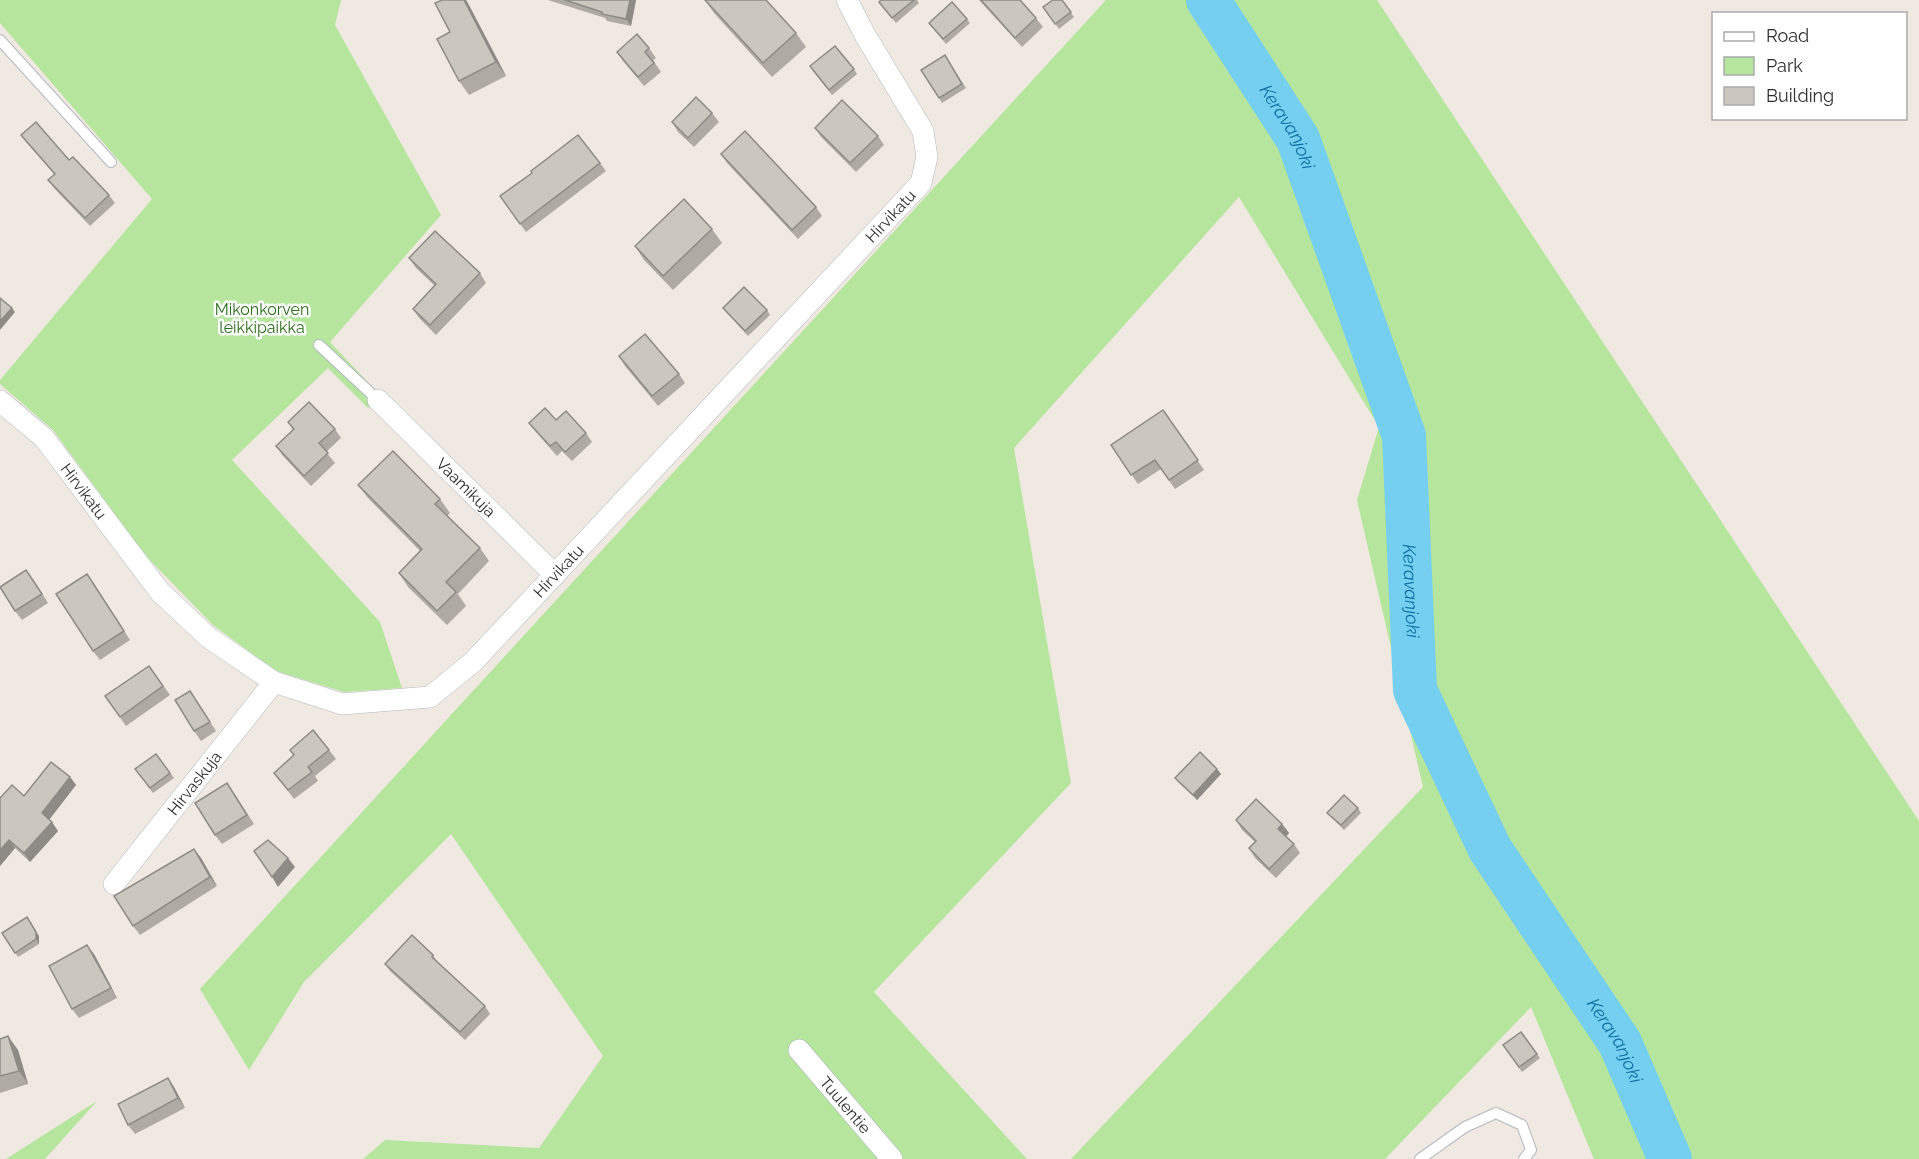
<svg xmlns="http://www.w3.org/2000/svg" width="1919" height="1159" viewBox="0 0 1919 1159" font-family="Raleway,sans-serif">
  <rect width="100%" height="100%" fill="#efe9e1"/>
  <g fill="#b6e59e">
    <path d="M 0,0 L 341,0 L 335,25 L 441,215 L 330,342 L 380,395 L 368,408 L 328,368 L 232,460 L 380,622 L 402,688 L 344,692 L 276,671 L 213,625 L 145,555 L 53,430 L 0,384 L 0,380 L 152,199 L 0,23 Z"/>
    <path d="M 1106,0 L 1377,0 L 1919,821 L 1919,1159 L 1594,1159 L 1531,1007 L 1385,1159 L 1071,1159 L 1423,787 L 1357,500 L 1379,427 L 1239,197 L 1014,448 L 1071,783 L 874,992 L 1027,1159 L 363,1159 L 385,1140 L 539,1148 L 603,1056 L 451,834 L 304,982 L 249,1070 L 200,989 Z"/>
    <path d="M 97,1101 L 45,1159 L 6,1159 Z"/>
  </g>
  <g fill="none" stroke-linecap="round" stroke-linejoin="round">
    <path stroke="#75cff0" stroke-width="44" id="s1" d="M 1208,0 L 1298,139 L 1404,436 L 1415,690 L 1490,849 L 1620,1043 L 1670,1159"/>
    <g stroke="#b4b7c1" stroke-width="12">
      <g id="service">
        <path d="M 0,40 L 111,162"/>
        <path d="M 319,345 L 378,400"/>
        <path d="M 1420,1159 L 1465,1127 L 1496,1113 L 1522,1125 L 1531,1150 L 1524,1159"/>
      </g>
    </g>
    <g stroke="#b4b7c1" stroke-width="22">
      <g id="minor">
        <path id="s2" d="M 378,400 L 555,575"/>
        <path id="s3" d="M 0,401 L 44,438 L 160,592 L 208,637 L 274,682 L 342,704 L 430,697 L 473,662 L 921,183 L 927,157 L 923,131 L 865,35 L 847,0"/>
        <path id="s4" d="M 114,884 L 274,682"/>
        <path id="s5" d="M 799,1050 L 892,1159"/>
      </g>
    </g>
    <use href="#service" stroke="#fff" stroke-width="10"/>
    <use href="#minor" stroke="#fff" stroke-width="21"/>
  </g>
  <g fill="#afaba4">
    <path d="M 442,0 L 466,0 L 506,76 L 469,95 L 459,81 L 450,32 Z"/>
    <path d="M 548,0 L 636,0 L 631,26 L 607,21 L 605,18 Z"/>
    <path d="M 705,0 L 796,33 L 806,47 L 772,77 L 714,13 Z"/>
    <path d="M 881,0 L 917,0 L 919,3 L 896,23 L 882,6 Z"/>
    <path d="M 979,0 L 1020,0 L 1036,18 L 1043,27 L 1022,47 Z"/>
    <path d="M 1062,0 L 1074,17 L 1059,29 L 1043,7 Z"/>
    <path d="M 967,19 L 970,23 L 946,44 L 929,23 Z"/>
    <path d="M 649,48 L 656,58 L 653,60 L 661,72 L 644,86 L 623,61 L 617,52 Z"/>
    <path d="M 948,60 L 966,88 L 942,103 L 939,98 Z"/>
    <path d="M 854,69 L 857,74 L 832,95 L 813,71 Z"/>
    <path d="M 712,113 L 719,122 L 694,147 L 678,132 L 672,122 Z"/>
    <path d="M 815,128 L 878,136 L 884,145 L 856,172 L 821,137 Z"/>
    <path d="M 21,135 L 69,160 L 109,195 L 115,203 L 90,226 L 54,188 L 48,180 L 55,175 L 27,143 Z"/>
    <path d="M 721,154 L 816,207 L 822,216 L 798,239 L 727,163 Z"/>
    <path d="M 600,163 L 606,171 L 526,232 L 500,196 Z"/>
    <path d="M 712,229 L 722,243 L 673,290 L 644,260 L 635,246 Z"/>
    <path d="M 409,258 L 480,273 L 486,283 L 436,335 L 419,318 L 413,309 L 435,286 L 416,268 Z"/>
    <path d="M 723,308 L 767,310 L 770,315 L 748,336 L 726,312 Z"/>
    <path d="M 619,356 L 679,374 L 685,383 L 658,406 L 625,366 Z"/>
    <path d="M 1163,410 L 1204,470 L 1175,489 L 1161,469 L 1138,484 L 1111,445 Z"/>
    <path d="M 556,420 L 586,433 L 592,442 L 572,461 L 562,451 L 557,456 L 536,432 L 529,423 Z"/>
    <path d="M 288,422 L 335,429 L 341,438 L 326,452 L 335,463 L 311,486 L 283,456 L 276,446 L 293,430 Z"/>
    <path d="M 358,485 L 440,499 L 450,513 L 447,516 L 480,548 L 489,561 L 458,594 L 466,606 L 447,625 L 408,587 L 399,573 L 420,551 L 368,498 Z"/>
    <path d="M 33,579 L 48,603 L 22,620 L 15,611 Z"/>
    <path d="M 94,584 L 130,640 L 100,660 L 93,651 Z"/>
    <path d="M 149,666 L 170,695 L 126,726 L 105,696 Z"/>
    <path d="M 190,691 L 216,731 L 201,741 L 194,731 Z"/>
    <path d="M 290,750 L 329,750 L 336,759 L 315,776 L 318,781 L 294,799 L 274,773 L 294,756 Z"/>
    <path d="M 156,754 L 174,778 L 153,793 L 135,769 Z"/>
    <path d="M 1221,774 L 1197,800 L 1178,782 L 1175,778 Z"/>
    <path d="M 70,777 L 76,785 L 49,820 L 58,831 L 30,862 L 15,848 L 0,866 L 0,798 L 24,796 Z"/>
    <path d="M 234,793 L 254,824 L 222,844 L 215,835 Z"/>
    <path d="M 1358,808 L 1361,813 L 1344,830 L 1327,813 Z"/>
    <path d="M 1236,820 L 1282,824 L 1289,833 L 1286,837 L 1294,844 L 1300,853 L 1276,878 L 1255,858 L 1249,848 L 1255,842 L 1242,830 Z"/>
    <path d="M 194,849 L 201,858 L 217,886 L 140,935 L 133,926 Z"/>
    <path d="M 2,933 L 39,936 L 39,944 L 18,957 Z"/>
    <path d="M 94,954 L 117,998 L 79,1018 L 72,1009 Z"/>
    <path d="M 433,955 L 438,963 L 485,1006 L 490,1014 L 465,1040 L 390,971 L 385,964 Z"/>
    <path d="M 1521,1032 L 1540,1058 L 1522,1072 L 1503,1045 Z"/>
    <path d="M 0,1039 L 18,1050 L 28,1084 L 0,1093 Z"/>
    <path d="M 168,1078 L 174,1087 L 185,1108 L 135,1134 L 128,1125 Z"/>
  </g>
  <g fill="#8e8b86">
    <path d="M 464,0 L 466,0 L 469,5 L 506,76 L 496,62 Z"/>
    <path d="M 630,0 L 636,0 L 631,26 L 626,19 Z"/>
    <path d="M 12,308 L 15,312 L 0,330 L 0,321 Z"/>
    <path d="M 1217,769 L 1221,774 L 1197,800 L 1193,795 Z"/>
    <path d="M 70,777 L 76,785 L 48,821 L 42,813 Z"/>
    <path d="M 52,822 L 58,831 L 30,862 L 24,853 Z"/>
    <path d="M 1282,824 L 1289,833 L 1284,838 L 1278,829 Z"/>
    <path d="M 9,840 L 15,848 L 0,866 L 0,850 Z"/>
    <path d="M 194,849 L 201,858 L 217,886 L 210,877 Z"/>
    <path d="M 288,858 L 295,867 L 278,887 L 272,877 Z"/>
    <path d="M 27,917 L 39,936 L 39,944 L 36,939 Z"/>
    <path d="M 87,945 L 94,954 L 117,998 L 111,988 Z"/>
    <path d="M 8,1036 L 18,1050 L 28,1084 L 19,1071 Z"/>
    <path d="M 168,1078 L 174,1087 L 185,1108 L 178,1098 Z"/>
  </g>
  <g fill="#cbc7bf" stroke="#8e8b86" stroke-width="1.5">
    <path d="M 442,0 L 464,0 L 496,62 L 459,81 L 437,39 L 450,32 L 435,3 Z"/>
    <path d="M 565,0 L 630,0 L 626,19 L 602,14 L 602,12 Z"/>
    <path d="M 705,0 L 766,0 L 796,33 L 763,63 Z"/>
    <path d="M 881,0 L 914,0 L 892,18 L 879,2 Z"/>
    <path d="M 981,0 L 1020,0 L 1036,18 L 1015,38 Z"/>
    <path d="M 1053,0 L 1062,0 L 1071,12 L 1055,24 L 1043,7 Z"/>
    <path d="M 952,2 L 967,19 L 943,39 L 929,23 Z"/>
    <path d="M 637,34 L 649,48 L 645,52 L 654,63 L 638,77 L 617,52 Z"/>
    <path d="M 835,46 L 854,69 L 829,90 L 810,66 Z"/>
    <path d="M 945,55 L 962,84 L 939,98 L 921,70 Z"/>
    <path d="M 696,97 L 712,113 L 688,138 L 672,122 Z"/>
    <path d="M 842,100 L 878,136 L 850,163 L 815,128 Z"/>
    <path d="M 36,122 L 69,160 L 73,157 L 109,195 L 85,218 L 48,180 L 55,174 L 21,135 Z"/>
    <path d="M 745,131 L 816,207 L 792,230 L 721,154 Z"/>
    <path d="M 578,135 L 600,163 L 520,224 L 500,196 L 532,173 L 531,171 Z"/>
    <path d="M 684,199 L 712,229 L 663,276 L 635,246 Z"/>
    <path d="M 435,231 L 480,273 L 430,325 L 413,309 L 436,284 L 409,258 Z"/>
    <path d="M 744,287 L 767,310 L 745,331 L 723,308 Z"/>
    <path d="M 0,298 L 12,308 L 0,321 Z"/>
    <path d="M 645,334 L 679,374 L 652,396 L 619,356 Z"/>
    <path d="M 309,402 L 335,429 L 319,443 L 328,453 L 304,476 L 276,446 L 294,429 L 288,422 Z"/>
    <path d="M 545,408 L 556,420 L 566,411 L 586,433 L 565,452 L 556,442 L 550,446 L 529,423 Z"/>
    <path d="M 1163,410 L 1198,460 L 1169,480 L 1155,460 L 1131,475 L 1111,445 Z"/>
    <path d="M 393,451 L 440,499 L 435,504 L 480,548 L 446,582 L 456,592 L 437,611 L 399,573 L 422,549 L 358,485 Z"/>
    <path d="M 26,570 L 42,594 L 15,611 L 0,587 Z"/>
    <path d="M 87,574 L 124,631 L 93,651 L 56,594 Z"/>
    <path d="M 149,666 L 163,686 L 120,717 L 105,696 Z"/>
    <path d="M 190,691 L 210,722 L 194,731 L 175,700 Z"/>
    <path d="M 313,730 L 329,750 L 308,767 L 312,772 L 288,790 L 274,773 L 294,755 L 290,750 Z"/>
    <path d="M 1200,752 L 1217,769 L 1193,795 L 1175,778 Z"/>
    <path d="M 156,754 L 170,773 L 150,788 L 135,769 Z"/>
    <path d="M 51,762 L 70,777 L 42,813 L 52,822 L 24,853 L 9,840 L 0,850 L 0,798 L 12,785 L 24,796 Z"/>
    <path d="M 227,783 L 247,815 L 215,835 L 195,803 Z"/>
    <path d="M 1344,795 L 1358,808 L 1341,825 L 1327,813 Z"/>
    <path d="M 1256,799 L 1282,824 L 1278,829 L 1294,844 L 1269,869 L 1249,848 L 1256,841 L 1236,820 Z"/>
    <path d="M 268,840 L 288,858 L 272,877 L 254,851 Z"/>
    <path d="M 194,849 L 210,877 L 133,926 L 114,896 Z"/>
    <path d="M 27,917 L 36,932 L 36,939 L 15,953 L 2,933 Z"/>
    <path d="M 412,935 L 433,955 L 432,957 L 485,1006 L 460,1032 L 385,964 Z"/>
    <path d="M 87,945 L 111,988 L 72,1009 L 49,966 Z"/>
    <path d="M 1521,1032 L 1537,1054 L 1519,1067 L 1503,1045 Z"/>
    <path d="M 8,1036 L 19,1071 L 0,1076 L 0,1039 Z"/>
    <path d="M 168,1078 L 178,1098 L 128,1125 L 118,1104 Z"/>
  </g>
  <g text-anchor="middle" stroke-width="5" stroke-linejoin="round" paint-order="stroke">
    <g font-size="16" fill="#2e2e2e" stroke="#fff">
      <text dy="6" stroke="none"><textPath href="#s3" startOffset="1222">Hirvikatu</textPath></text>
      <text dy="6" stroke="none"><textPath href="#s2" startOffset="124">Vaamikuja</textPath></text>
      <text dy="6" stroke="none"><textPath href="#s3" startOffset="124">Hirvikatu</textPath></text>
      <text dy="6" stroke="none"><textPath href="#s3" startOffset="736">Hirvikatu</textPath></text>
      <text dy="6" stroke="none"><textPath href="#s4" startOffset="129">Hirvaskuja</textPath></text>
      <text dy="6" stroke="none"><textPath href="#s5" startOffset="72">Tuulentie</textPath></text>
    </g>
    <g font-size="16" fill="#2c6e1b" stroke="#fff">
      <text x="262" y="315">Mikonkorven<tspan x="262" dy="18">leikkipaikka</tspan></text>
    </g>
    <g font-size="18" font-style="italic" fill="#0d6fa3" stroke="#fff">
      <text dy="6" stroke="none"><textPath href="#s1" startOffset="150">Keravanjoki</textPath></text>
      <text dy="6" stroke="none"><textPath href="#s1" startOffset="636">Keravanjoki</textPath></text>
      <text dy="6" stroke="none"><textPath href="#s1" startOffset="1140">Keravanjoki</textPath></text>
    </g>
  </g>
  <rect x="1712" y="12" width="195" height="108" fill="#ffffff" stroke="#ababab" stroke-width="1.5"/>
  <rect x="1724" y="32" width="30" height="9" fill="#ffffff" stroke="#ababab" stroke-width="1.5"/>
  <text x="1766" y="42" font-size="18" fill="#2e2e2e">Road</text>
  <rect x="1724" y="57" width="30" height="18" fill="#b6e59e" stroke="#ababab" stroke-width="1.5"/>
  <text x="1766" y="72" font-size="18" fill="#2e2e2e">Park</text>
  <rect x="1724" y="87" width="30" height="18" fill="#cbc7bf" stroke="#ababab" stroke-width="1.5"/>
  <text x="1766" y="102" font-size="18" fill="#2e2e2e">Building</text>
</svg>
